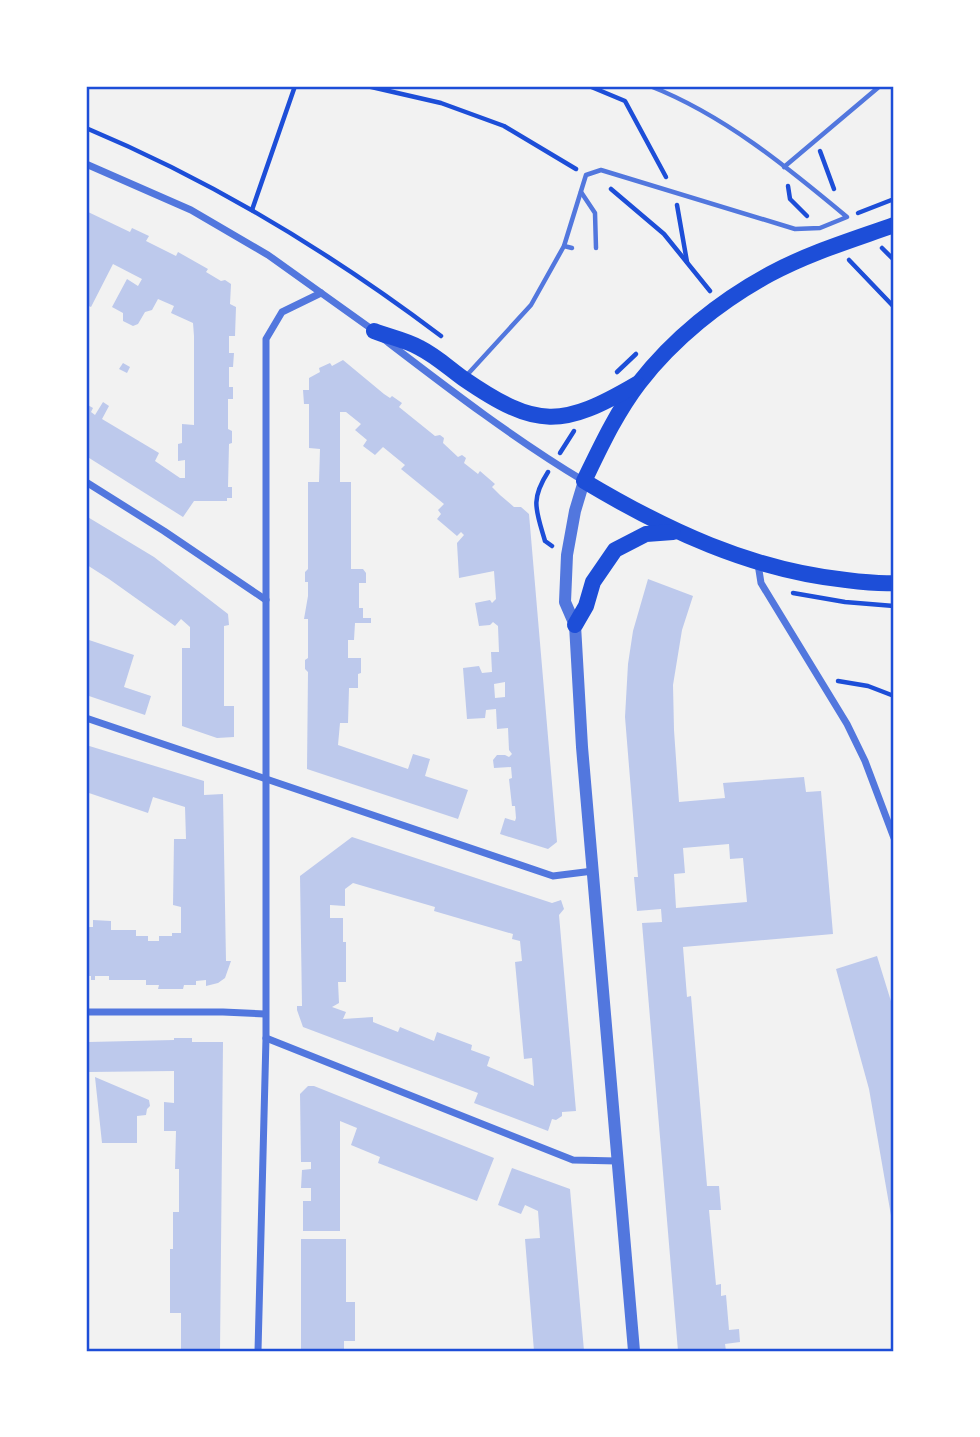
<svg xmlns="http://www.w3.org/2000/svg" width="980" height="1437" viewBox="0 0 980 1437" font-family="'Nunito Sans',sans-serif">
  <rect width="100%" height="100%" fill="#f2f2f2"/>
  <g fill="#bdc9ec" fill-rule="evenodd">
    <path d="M 86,211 L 130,232 L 132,228 L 149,236 L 146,241 L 176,256 L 178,252 L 208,269 L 206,272 L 221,281 L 225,280 L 231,284 L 230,304 L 236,307 L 235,336 L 229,336 L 229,353 L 234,353 L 233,367 L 229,367 L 229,387 L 233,387 L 233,399 L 228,399 L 228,429 L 232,431 L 232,443 L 229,444 L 228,487 L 232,487 L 232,498 L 227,498 L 227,501 L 194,501 L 183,517 L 86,456 L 86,404 L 93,408 L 91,412 L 95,415 L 103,402 L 109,406 L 102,419 L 159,453 L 155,461 L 180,478 L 185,478 L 185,460 L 178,461 L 178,444 L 182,443 L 182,424 L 194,425 L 194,336 L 193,323 L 171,313 L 174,306 L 158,299 L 152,310 L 145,312 L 138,324 L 133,326 L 123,321 L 123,313 L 112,307 L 127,279 L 138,286 L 142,279 L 113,264 L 91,307 L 86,305 Z"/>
    <path d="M 343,360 L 384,394 L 390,398 L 392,396 L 402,403 L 399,407 L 435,436 L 440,435 L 444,438 L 443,443 L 458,457 L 462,455 L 466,458 L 464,463 L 478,474 L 480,471 L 495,484 L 492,487 L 500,495 L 514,507 L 521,507 L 529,514 L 557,842 L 548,849 L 500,834 L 505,818 L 515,821 L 516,818 L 515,806 L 512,806 L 509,779 L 512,778 L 511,767 L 494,768 L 493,760 L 497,755 L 505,755 L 509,757 L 512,754 L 509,750 L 508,728 L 497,729 L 496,709 L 486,710 L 485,718 L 467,719 L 463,668 L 479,666 L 482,673 L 492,672 L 491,652 L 499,652 L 498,626 L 493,622 L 490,625 L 479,626 L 475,603 L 490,600 L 492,603 L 496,599 L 494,571 L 459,578 L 457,543 L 464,535 L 461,532 L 457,536 L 437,519 L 441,514 L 438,510 L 444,504 L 401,469 L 405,465 L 383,447 L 375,455 L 363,446 L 367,440 L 355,430 L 361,424 L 346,412 L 340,412 L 340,482 L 351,482 L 351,569 L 363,569 L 366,573 L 366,583 L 359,583 L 359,608 L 363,608 L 363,618 L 371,618 L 371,623 L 355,623 L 354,640 L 348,640 L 348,658 L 361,658 L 361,673 L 358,674 L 358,688 L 349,688 L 348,723 L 340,723 L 338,745 L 408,769 L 413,754 L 430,759 L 425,776 L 468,790 L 458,819 L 307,769 L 308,672 L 305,669 L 305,660 L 308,658 L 308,619 L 304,619 L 308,596 L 308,582 L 305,582 L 305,572 L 308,569 L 308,482 L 319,482 L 320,449 L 309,448 L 309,404 L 304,404 L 303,390 L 309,390 L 309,378 L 320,372 L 319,368 L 330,363 L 332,366 ZM 505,682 L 505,697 L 495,698 L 494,684 Z"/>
    <path d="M 123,363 L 130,367 L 127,373 L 119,369 Z"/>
    <path d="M 86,516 L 154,557 L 228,614 L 229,625 L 224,626 L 224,706 L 234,706 L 234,737 L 217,738 L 182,726 L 182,648 L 190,648 L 190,627 L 181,619 L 175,626 L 109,579 L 87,565 L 86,568 Z"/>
    <path d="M 648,579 L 693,596 L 682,630 L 673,685 L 674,730 L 679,802 L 725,798 L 723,783 L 804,777 L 806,792 L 821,791 L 833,934 L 683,947 L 687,997 L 691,996 L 707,1186 L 719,1186 L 721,1210 L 709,1210 L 716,1285 L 721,1284 L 721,1296 L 726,1295 L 729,1330 L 739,1329 L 740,1342 L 725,1344 L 726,1351 L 678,1351 L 642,923 L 662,922 L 661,909 L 637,911 L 634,877 L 638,877 L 625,717 L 628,664 L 633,631 ZM 729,844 L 730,859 L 743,858 L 747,902 L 676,908 L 674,874 L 685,873 L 683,848 Z"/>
    <path d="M 86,639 L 134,655 L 124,687 L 151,696 L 145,715 L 86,695 Z"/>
    <path d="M 86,745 L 204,781 L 204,795 L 223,794 L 226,961 L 231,961 L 225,978 L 218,983 L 206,986 L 206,980 L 196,981 L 196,985 L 184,985 L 183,989 L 158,989 L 159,985 L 146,985 L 146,980 L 109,980 L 109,976 L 95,976 L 95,980 L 91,980 L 91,976 L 86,976 L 86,927 L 93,927 L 93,920 L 111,921 L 111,930 L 136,930 L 136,936 L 148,936 L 148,941 L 159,941 L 159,936 L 172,936 L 172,933 L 181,933 L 181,907 L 173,905 L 174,839 L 186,839 L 185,807 L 153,797 L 148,813 L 86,792 Z"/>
    <path d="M 352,837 L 552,903 L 561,900 L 564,909 L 559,915 L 576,1111 L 562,1112 L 562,1116 L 556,1120 L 552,1119 L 548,1131 L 474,1103 L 478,1093 L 303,1027 L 297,1010 L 297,1006 L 302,1006 L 300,876 ZM 353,883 L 435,907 L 434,911 L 513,934 L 512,939 L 520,941 L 522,961 L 515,962 L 524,1059 L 532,1058 L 534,1086 L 487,1066 L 490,1057 L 471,1050 L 472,1045 L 437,1032 L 434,1041 L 400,1027 L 398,1032 L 373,1022 L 373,1017 L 343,1019 L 346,1012 L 332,1007 L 339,1003 L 338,982 L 346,982 L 346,942 L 343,942 L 343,918 L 330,918 L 330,905 L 345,906 L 345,889 Z"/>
    <path d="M 877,956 L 894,1011 L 893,1227 L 869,1089 L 836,969 Z"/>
    <path d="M 174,1038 L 192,1038 L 192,1042 L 223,1042 L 220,1351 L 181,1351 L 181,1313 L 170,1313 L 170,1249 L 173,1249 L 173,1212 L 179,1212 L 179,1169 L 175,1169 L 176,1131 L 164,1131 L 164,1102 L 174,1103 L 174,1071 L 89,1072 L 89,1042 L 174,1040 Z"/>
    <path d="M 95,1077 L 149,1100 L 150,1106 L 147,1109 L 146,1115 L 137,1116 L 137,1143 L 102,1143 Z"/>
    <path d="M 308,1086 L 314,1086 L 494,1158 L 477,1201 L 378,1163 L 380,1157 L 351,1145 L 357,1128 L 340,1121 L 340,1231 L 303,1231 L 303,1201 L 311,1201 L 311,1188 L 301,1188 L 302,1170 L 311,1169 L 311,1162 L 301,1162 L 300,1094 Z"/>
    <path d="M 512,1168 L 570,1189 L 584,1351 L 534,1351 L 525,1239 L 540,1238 L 538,1211 L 525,1205 L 521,1214 L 498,1205 Z"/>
    <path d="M 301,1239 L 346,1239 L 346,1302 L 355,1302 L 355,1341 L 344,1341 L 344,1351 L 301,1351 Z"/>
  </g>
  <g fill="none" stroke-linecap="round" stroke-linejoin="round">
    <g stroke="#1d4ed8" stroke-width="4.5">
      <path d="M 367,86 L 441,103 L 504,126 L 576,169"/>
      <path d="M 589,86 L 625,101 L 666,177"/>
      <path d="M 86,128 C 213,181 331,253 441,336"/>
      <path d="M 820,151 L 834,189"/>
      <path d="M 788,186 L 790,199 L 807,216"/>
      <path d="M 611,189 L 664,234 L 710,291"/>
      <path d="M 677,205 L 687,262"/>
      <path d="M 252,210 L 295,86"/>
      <path d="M 858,213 L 894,199"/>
      <path d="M 882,248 L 894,260"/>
      <path d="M 849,260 L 894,307"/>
      <path d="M 617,372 L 636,354"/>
      <path d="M 560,453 L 574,431"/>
      <path d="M 548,472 C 530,500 536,510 545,541 L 552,546"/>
      <path d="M 793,593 L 845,602 L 894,606"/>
      <path d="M 838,681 L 868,686 L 894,696"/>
    </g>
    <g stroke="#5277de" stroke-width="4.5">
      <path d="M 784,167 L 880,86"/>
      <path d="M 581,192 L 595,213 L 596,248"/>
      <path d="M 564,246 L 572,248"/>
      <path d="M 467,375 L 531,305 L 564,246 L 586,175 L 601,170 L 795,229 L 820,228 L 847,217 C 787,167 724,115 650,86"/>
    </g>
    <g stroke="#5277de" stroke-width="7">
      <path d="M 86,164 L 191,210 L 268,255 L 373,330"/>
      <path d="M 385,340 C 449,389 514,439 584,481"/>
      <path d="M 86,482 L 164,531 L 266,600"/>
      <path d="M 758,564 L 761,583 L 847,724 L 865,761 L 894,838"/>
      <path d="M 86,718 L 553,876 L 593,871"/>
      <path d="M 86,1012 L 223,1012 L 265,1014"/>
      <path d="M 266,1038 L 573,1160 L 617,1161"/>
      <path d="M 258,1351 L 266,1038 L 266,339 L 282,312 L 321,293"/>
    </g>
    <path stroke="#5277de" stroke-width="12" d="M 584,481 L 575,511 L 567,555 L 565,602 L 575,625 L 582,747 L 634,1351"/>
    <g stroke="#1d4ed8" stroke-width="16">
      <path d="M 894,225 C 852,240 809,253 770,274 C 720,301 673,339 639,383 C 616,413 600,448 584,481 C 666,530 751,570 846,580 C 862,582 878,584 894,583"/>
      <path d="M 374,331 C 389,337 406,340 420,348 C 436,356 450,369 464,379 C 537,429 562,428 637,384"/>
      <path d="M 575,625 L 586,606 L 593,582 L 615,550 L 646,534 L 673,532"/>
    </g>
  </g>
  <rect width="980" height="1437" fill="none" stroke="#ffffff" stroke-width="175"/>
  <rect x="88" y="88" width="804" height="1262" fill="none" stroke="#1d4ed8" stroke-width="2.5"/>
</svg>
